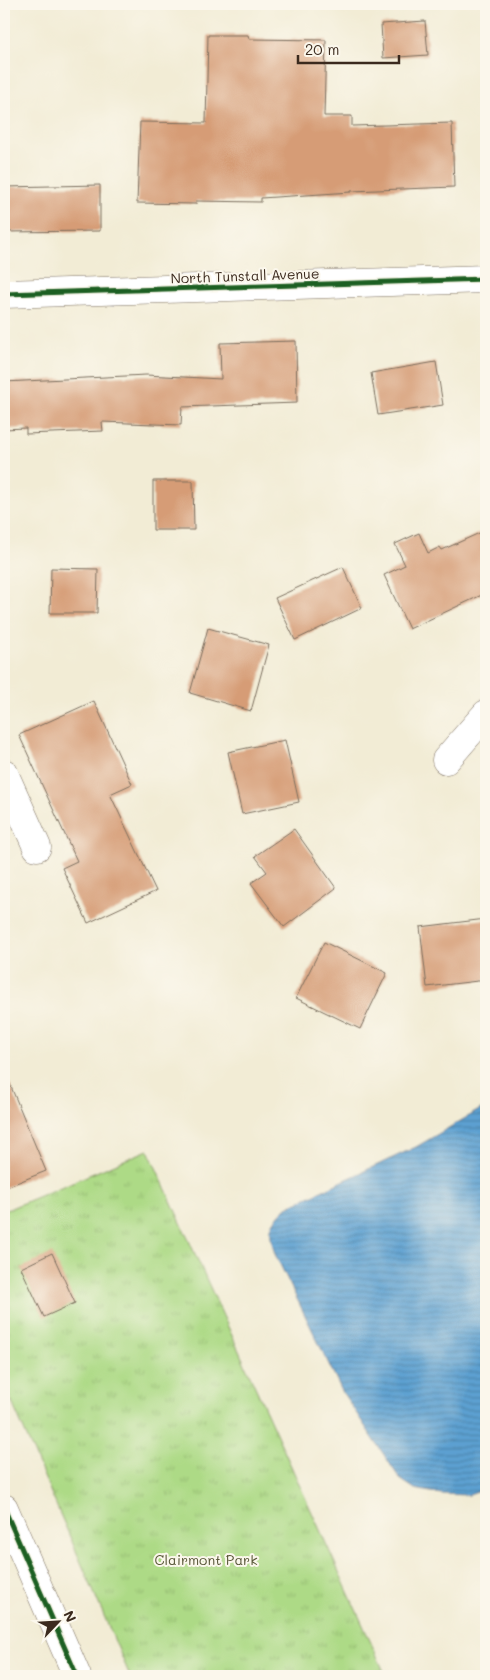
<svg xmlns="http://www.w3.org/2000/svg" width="490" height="1680" viewBox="0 0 490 1680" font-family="Mali,sans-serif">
  <defs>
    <pattern id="park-tufts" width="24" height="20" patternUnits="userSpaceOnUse" patternTransform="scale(1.25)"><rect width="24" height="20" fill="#adda86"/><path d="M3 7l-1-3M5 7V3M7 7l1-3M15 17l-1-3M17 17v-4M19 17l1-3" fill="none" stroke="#96bb73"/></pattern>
    <pattern id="water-rules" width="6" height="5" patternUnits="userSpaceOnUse" patternTransform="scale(1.25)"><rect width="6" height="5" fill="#5ca0d1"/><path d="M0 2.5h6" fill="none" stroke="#4d83a9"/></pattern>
  </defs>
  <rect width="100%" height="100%" fill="#fbf7ec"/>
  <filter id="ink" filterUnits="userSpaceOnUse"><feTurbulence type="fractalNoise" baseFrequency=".02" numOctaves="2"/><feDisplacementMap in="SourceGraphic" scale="10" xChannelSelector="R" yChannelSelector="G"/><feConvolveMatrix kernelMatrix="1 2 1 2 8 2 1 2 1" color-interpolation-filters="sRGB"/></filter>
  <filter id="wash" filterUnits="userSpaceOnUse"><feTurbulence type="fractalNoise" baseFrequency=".0096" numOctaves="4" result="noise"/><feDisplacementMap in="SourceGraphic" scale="20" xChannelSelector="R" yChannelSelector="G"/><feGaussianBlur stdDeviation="1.12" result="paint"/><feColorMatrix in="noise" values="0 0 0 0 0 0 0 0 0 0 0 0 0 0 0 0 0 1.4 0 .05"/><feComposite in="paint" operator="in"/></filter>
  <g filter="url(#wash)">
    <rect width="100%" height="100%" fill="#f2ecd5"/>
    <path fill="url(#park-tufts)" stroke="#748252" d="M 148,1150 L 386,1676 L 130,1676 L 4,1384 L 4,1211 Z"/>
    <path fill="url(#water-rules)" stroke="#4c6578" d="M 486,1106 L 486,1489 L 469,1495 L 441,1494 L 415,1489 L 400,1479 L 343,1393 L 275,1254 C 268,1229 268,1225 287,1207 L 416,1147 Z"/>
    <g id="blocks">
      <g fill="#d69c76">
        <path d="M 425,21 L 428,55 L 383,58 L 381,24 Z"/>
        <path d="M 208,35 L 248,35 L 249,39 L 326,40 L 324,116 L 352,116 L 352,126 L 452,123 L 454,187 L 351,191 L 351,192 L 261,198 L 261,202 L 196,201 L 196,204 L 137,203 L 140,122 L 206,123 Z"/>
        <path d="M 100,185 L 100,231 L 4,232 L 4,187 Z"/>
        <path d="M 296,341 L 297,403 L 182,407 L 181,425 L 102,422 L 103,431 L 26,434 L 26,428 L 4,429 L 4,382 L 146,375 L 221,379 L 220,343 Z"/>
        <path d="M 436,362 L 443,405 L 378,415 L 371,373 Z"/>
        <path d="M 153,481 L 193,481 L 194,530 L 153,530 Z"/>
        <path d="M 486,530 L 486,593 L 409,629 L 384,575 L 405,565 L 395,544 L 419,533 L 428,553 L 440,547 L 442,550 Z"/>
        <path d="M 343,567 L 362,608 L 295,640 L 275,598 Z"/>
        <path d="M 51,568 L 98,569 L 97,613 L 50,613 Z"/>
        <path d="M 208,628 L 269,645 L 251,711 L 190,693 Z"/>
        <path d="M 94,701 L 132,784 L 110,794 L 156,891 L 88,923 L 62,868 L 77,861 L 19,735 Z"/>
        <path d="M 285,740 L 299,802 L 242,814 L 228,752 Z"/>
        <path d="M 294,829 L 336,888 L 284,927 L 251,883 L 267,872 L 255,856 Z"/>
        <path d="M 486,919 L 486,980 L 427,987 L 420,927 Z"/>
        <path d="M 324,942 L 387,973 L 360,1029 L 296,998 Z"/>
        <path d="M 4,1070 L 46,1171 L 4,1188 Z"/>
        <path d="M 52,1253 L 75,1303 L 44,1317 L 21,1268 Z"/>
      </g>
    </g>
  </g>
  <g filter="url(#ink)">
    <use href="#blocks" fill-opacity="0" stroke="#7b6e5e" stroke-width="1"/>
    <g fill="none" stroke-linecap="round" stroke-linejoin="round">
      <g stroke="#7b6e5e" stroke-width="29">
        <g id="minor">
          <path d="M 4,294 L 486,279"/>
          <path d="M 446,760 L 486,714"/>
          <path d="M 4,773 L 37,847"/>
          <path d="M 4,1508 L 77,1676"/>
        </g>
      </g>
      <use href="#minor" stroke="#fff" stroke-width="28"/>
      <g stroke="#fbf7ec" stroke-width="8">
        <g id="cycleway">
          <path d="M 4,294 L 486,279"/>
          <path d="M 4,1508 L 77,1676"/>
        </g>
      </g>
      <use href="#cycleway" stroke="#1b5e20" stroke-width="5"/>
    </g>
  </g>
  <g text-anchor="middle" stroke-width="4" stroke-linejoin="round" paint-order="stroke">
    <g font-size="14" fill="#3b2a1e" stroke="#fbf7ec">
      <text transform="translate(245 276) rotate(-2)" y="5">North Tunstall Avenue</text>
    </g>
    <g font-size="14" fill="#585638" stroke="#fbf7ec">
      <text x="206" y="1565">Clairmont Park</text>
    </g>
  </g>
  <rect width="490" height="1680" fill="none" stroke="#fbf7ec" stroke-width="20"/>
  <g transform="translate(58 1622) rotate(65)" stroke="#fbf7ec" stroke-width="4" paint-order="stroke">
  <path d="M0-4L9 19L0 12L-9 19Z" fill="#3b2a1e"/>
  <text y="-8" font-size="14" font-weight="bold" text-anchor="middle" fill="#3b2a1e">N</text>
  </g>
  <path d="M298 55v8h101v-8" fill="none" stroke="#3b2a1e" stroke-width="2.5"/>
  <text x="305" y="55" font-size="15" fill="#3b2a1e" stroke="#fbf7ec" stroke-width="4" paint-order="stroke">20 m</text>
</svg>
